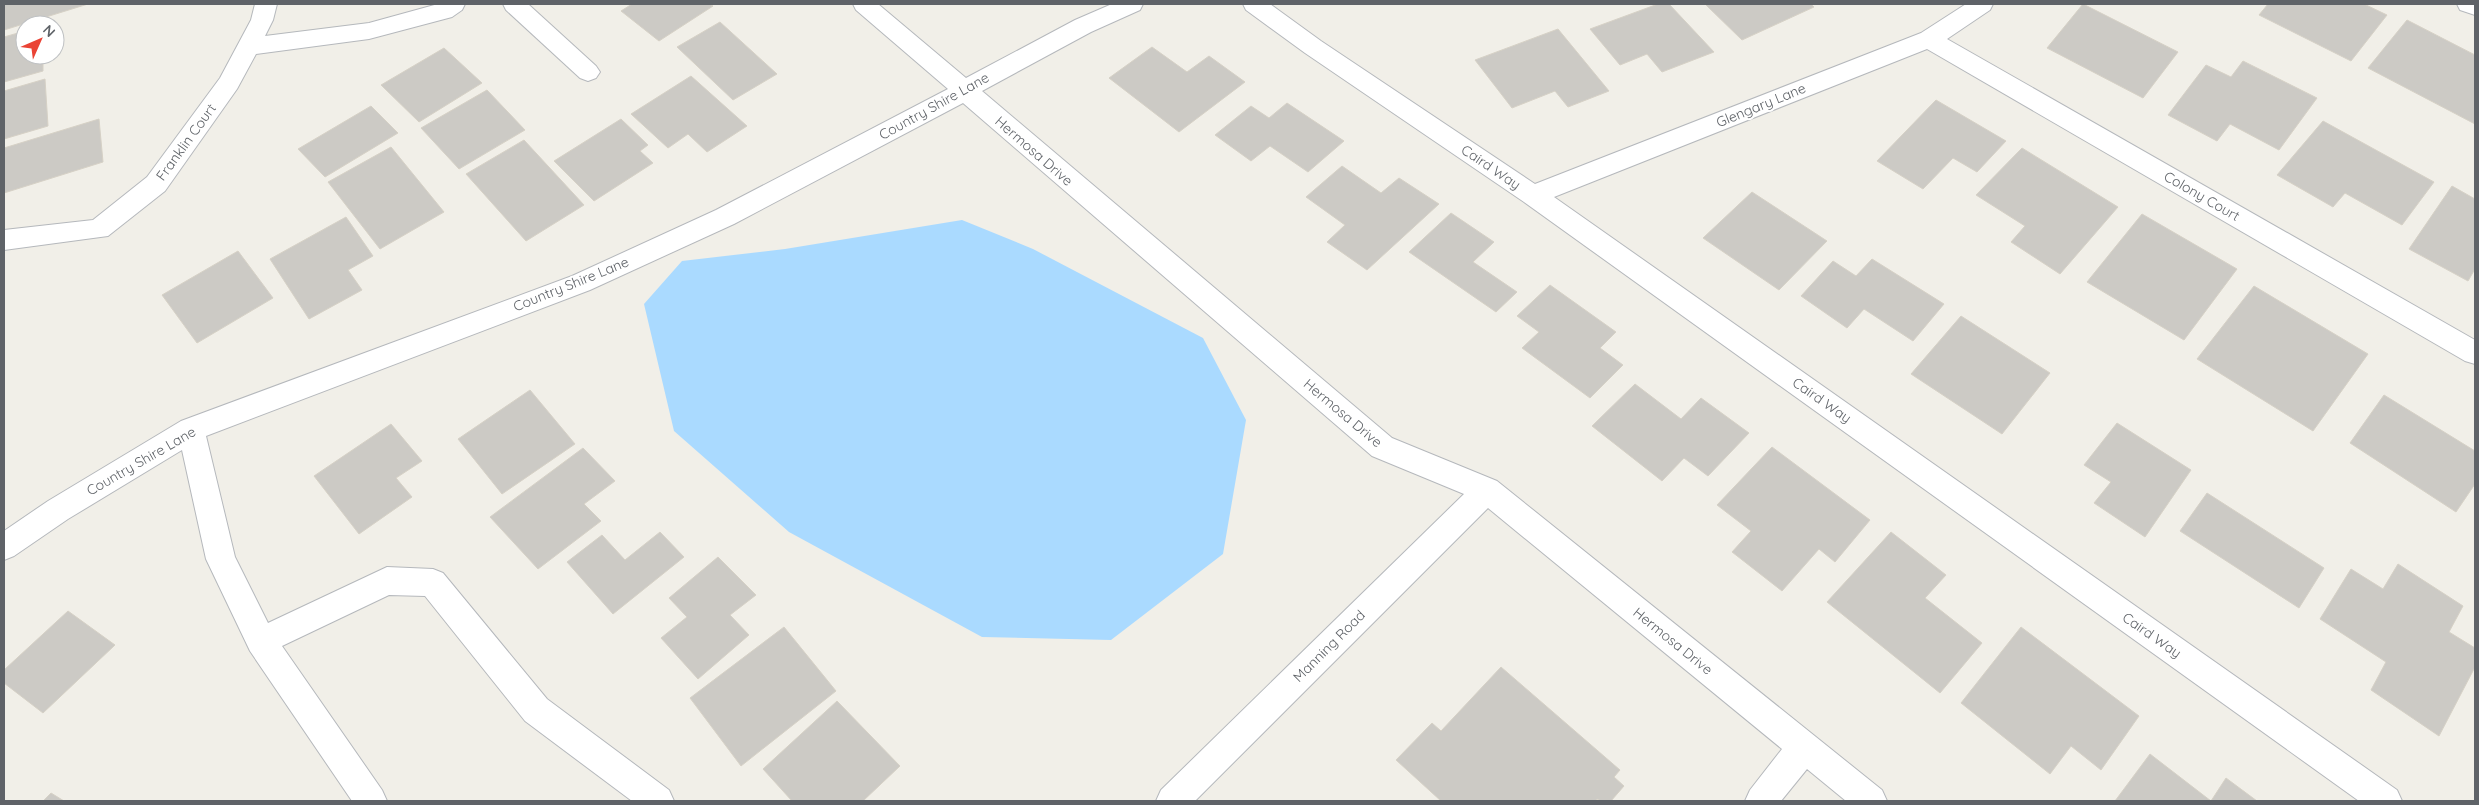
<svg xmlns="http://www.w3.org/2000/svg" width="2479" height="805" viewBox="0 0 2479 805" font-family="Quicksand,sans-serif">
  <rect width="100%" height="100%" fill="#f1efe8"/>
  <path fill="#aadaff" d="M 962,220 L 1033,249 L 1203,338 L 1246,420 L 1223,554 L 1111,640 L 982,637 L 789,532 L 674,431 L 644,304 L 682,261 L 785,249 Z"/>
  <g fill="#cccac5" stroke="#d6d1c6">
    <path d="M 4,4 L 88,4 L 4,30 Z"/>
    <path d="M 632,4 L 709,4 L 713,6 L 659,41 L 621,11 Z"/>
    <path d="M 1658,4 L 1669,4 L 1714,52 L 1662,72 L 1647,54 L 1620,65 L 1590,29 Z"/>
    <path d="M 1705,4 L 1811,4 L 1814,7 L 1742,40 Z"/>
    <path d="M 2083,4 L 2178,52 L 2143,98 L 2047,48 Z"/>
    <path d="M 2268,4 L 2364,4 L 2387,15 L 2351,61 L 2259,15 Z"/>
    <path d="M 2407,20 L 2475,55 L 2475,124 L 2368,68 Z"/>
    <path d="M 720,22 L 777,74 L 733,100 L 677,47 Z"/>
    <path d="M 1558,29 L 1609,91 L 1568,107 L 1555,91 L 1512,108 L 1475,60 Z"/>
    <path d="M 25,31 L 25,55 L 43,55 L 43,71 L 4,82 L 4,37 Z"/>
    <path d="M 1152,47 L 1187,72 L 1209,56 L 1245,82 L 1179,132 L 1109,78 Z"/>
    <path d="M 444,48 L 482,83 L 419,122 L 381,85 Z"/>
    <path d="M 2243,61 L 2317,98 L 2279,150 L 2230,124 L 2217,141 L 2168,115 L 2206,65 L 2231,77 Z"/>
    <path d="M 691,76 L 747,126 L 707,152 L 688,134 L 668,148 L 631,114 Z"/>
    <path d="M 45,79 L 48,126 L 4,139 L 4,91 Z"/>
    <path d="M 487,90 L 525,130 L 459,169 L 421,128 Z"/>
    <path d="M 1936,100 L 2006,141 L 1977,172 L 1953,158 L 1923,189 L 1877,161 Z"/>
    <path d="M 1287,103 L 1344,141 L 1308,172 L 1270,146 L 1251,161 L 1215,135 L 1251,106 L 1269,118 Z"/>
    <path d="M 371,106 L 398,133 L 325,177 L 298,149 Z"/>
    <path d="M 99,119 L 103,162 L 4,193 L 4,148 Z"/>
    <path d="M 621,119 L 648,145 L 640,151 L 653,163 L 594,201 L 554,161 Z"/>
    <path d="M 2323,121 L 2434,182 L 2402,225 L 2345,193 L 2333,207 L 2277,175 Z"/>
    <path d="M 524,140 L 584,205 L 526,241 L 466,174 Z"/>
    <path d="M 391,147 L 444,212 L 380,249 L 328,182 Z"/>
    <path d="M 2022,148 L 2118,207 L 2060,274 L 2011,242 L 2025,226 L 1976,195 Z"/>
    <path d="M 1342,166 L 1381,193 L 1399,178 L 1439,204 L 1367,270 L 1327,242 L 1345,225 L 1306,197 Z"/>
    <path d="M 2452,186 L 2475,199 L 2475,269 L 2468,281 L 2409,249 Z"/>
    <path d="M 1752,192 L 1827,241 L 1779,290 L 1703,238 Z"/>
    <path d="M 1451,213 L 1494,242 L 1473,262 L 1517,292 L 1496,312 L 1409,252 Z"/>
    <path d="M 2142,214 L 2237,269 L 2184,340 L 2087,282 Z"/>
    <path d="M 346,217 L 373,256 L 348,270 L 362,290 L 309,319 L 270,259 Z"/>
    <path d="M 238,251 L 273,298 L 197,343 L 162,295 Z"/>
    <path d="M 1872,259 L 1944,304 L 1913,341 L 1864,309 L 1847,328 L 1801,296 L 1833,261 L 1856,276 Z"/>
    <path d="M 1550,285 L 1616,332 L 1600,348 L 1623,365 L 1590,398 L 1522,348 L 1539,332 L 1517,316 Z"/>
    <path d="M 2254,286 L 2368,354 L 2313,431 L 2197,359 Z"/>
    <path d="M 1961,316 L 2050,373 L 2002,434 L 1911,374 Z"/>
    <path d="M 1635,384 L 1681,419 L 1701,398 L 1749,433 L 1708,476 L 1684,458 L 1662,481 L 1592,426 Z"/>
    <path d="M 530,390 L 575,444 L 502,494 L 458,439 Z"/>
    <path d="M 2384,395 L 2475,451 L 2475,484 L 2456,512 L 2350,443 Z"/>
    <path d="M 2117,423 L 2191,470 L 2145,537 L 2094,503 L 2111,482 L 2084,465 Z"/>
    <path d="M 391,424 L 422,461 L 396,478 L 412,497 L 359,534 L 314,476 Z"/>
    <path d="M 1772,447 L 1870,520 L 1835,562 L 1819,549 L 1782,591 L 1732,552 L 1751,531 L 1717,505 Z"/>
    <path d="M 583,448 L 615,481 L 584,504 L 601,521 L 538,569 L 490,517 Z"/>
    <path d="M 2207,493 L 2324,568 L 2299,608 L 2180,531 Z"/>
    <path d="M 660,532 L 684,557 L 613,614 L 567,562 L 602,535 L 625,560 Z"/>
    <path d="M 1891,532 L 1946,575 L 1925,598 L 1982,643 L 1940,693 L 1827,602 Z"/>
    <path d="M 718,557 L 756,595 L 730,615 L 749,635 L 698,679 L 661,638 L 687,617 L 669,598 Z"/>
    <path d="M 2398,564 L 2463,606 L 2449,632 L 2475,648 L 2475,667 L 2439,736 L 2371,690 L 2386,662 L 2320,619 L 2351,569 L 2383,589 Z"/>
    <path d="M 68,611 L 115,645 L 43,713 L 4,683 L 4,670 Z"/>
    <path d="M 784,627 L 836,691 L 741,766 L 690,698 Z"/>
    <path d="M 2021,627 L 2139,716 L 2101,770 L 2071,746 L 2050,774 L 1961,703 Z"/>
    <path d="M 1501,667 L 1620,770 L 1614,777 L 1624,786 L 1611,801 L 1601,801 L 1597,799 L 1595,801 L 1441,801 L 1396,760 L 1432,723 L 1441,731 Z"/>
    <path d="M 837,701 L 900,766 L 863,801 L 792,801 L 763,769 Z"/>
    <path d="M 2150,754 L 2211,801 L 2226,778 L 2257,801 L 2115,801 Z"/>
    <path d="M 51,793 L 64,801 L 43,801 Z"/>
  </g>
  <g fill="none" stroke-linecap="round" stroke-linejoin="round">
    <g stroke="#b5b8bc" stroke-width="2">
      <g id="minor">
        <path d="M 255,4 L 277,4 L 273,20 L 265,36 L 369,23 L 438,4 L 465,4 L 462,10 L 452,17 L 369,39 L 256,54 L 237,89 L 165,191 L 108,236 L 4,250 L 4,230 L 93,220 L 147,177 L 220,78 L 251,20 Z"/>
        <path d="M 503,4 L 528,4 L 596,66 L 600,72 L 596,78 L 588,81 L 580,78 L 506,10 Z"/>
        <path d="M 853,4 L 878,4 L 966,78 L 1075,20 L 1112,4 L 1143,4 L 1140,10 L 1091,32 L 982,91 L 1392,438 L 1497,481 L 1882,790 L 1887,801 L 1846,801 L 1807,769 L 1781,801 L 1745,801 L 1750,790 L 1782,749 L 1488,508 L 1195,801 L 1156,801 L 1161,790 L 1464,494 L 1372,456 L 963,103 L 734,224 L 590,290 L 206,436 L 235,557 L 268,623 L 387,567 L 433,569 L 443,573 L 547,699 L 669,790 L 674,801 L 632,801 L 525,721 L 425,596 L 389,595 L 282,646 L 382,790 L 387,801 L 352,801 L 250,651 L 206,559 L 182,450 L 68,519 L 14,556 L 4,560 L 4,531 L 48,501 L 181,421 L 572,276 L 716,210 L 948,89 L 856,10 Z"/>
        <path d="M 1243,4 L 1270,4 L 1321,41 L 1535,184 L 1921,33 L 1966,4 L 1993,4 L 1990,10 L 1947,39 L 2475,340 L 2475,364 L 2465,361 L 1927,49 L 1554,197 L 2397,790 L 2402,801 L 2359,801 L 1524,202 L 1305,53 L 1246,10 Z"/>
        <path d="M 2457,4 L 2475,4 L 2475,15 L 2460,10 Z"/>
      </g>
    </g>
    <use href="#minor" fill="#fff" fill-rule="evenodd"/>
  </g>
  <g text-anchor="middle" stroke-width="4" stroke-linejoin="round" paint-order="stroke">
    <g font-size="14" fill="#5f6368" stroke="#fff">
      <text transform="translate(1761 105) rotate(-22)" y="5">Glengary Lane</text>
      <text transform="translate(934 106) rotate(-29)" y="5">Country Shire Lane</text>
      <text transform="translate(186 142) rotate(-54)" y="5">Franklin Court</text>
      <text transform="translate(1034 151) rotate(41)" y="5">Hermosa Drive</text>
      <text transform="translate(1491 167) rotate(34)" y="5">Caird Way</text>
      <text transform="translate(2202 196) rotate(30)" y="5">Colony Court</text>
      <text transform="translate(571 284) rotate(-22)" y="5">Country Shire Lane</text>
      <text transform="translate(1822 400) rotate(35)" y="5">Caird Way</text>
      <text transform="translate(1343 413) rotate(40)" y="5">Hermosa Drive</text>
      <text transform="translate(141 461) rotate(-30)" y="5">Country Shire Lane</text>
      <text transform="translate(2152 635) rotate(35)" y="5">Caird Way</text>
      <text transform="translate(1673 641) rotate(39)" y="5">Hermosa Drive</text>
      <text transform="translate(1329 646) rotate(-45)" y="5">Manning Road</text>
    </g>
  </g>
  <rect width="2479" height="805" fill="none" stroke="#5f6368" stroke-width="10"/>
  <g transform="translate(40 40) rotate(45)"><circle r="24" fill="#ffffff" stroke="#bfc1c3"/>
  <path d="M0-4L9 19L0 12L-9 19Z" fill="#ea4335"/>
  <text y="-8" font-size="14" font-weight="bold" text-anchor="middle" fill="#5f6368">N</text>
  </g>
</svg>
